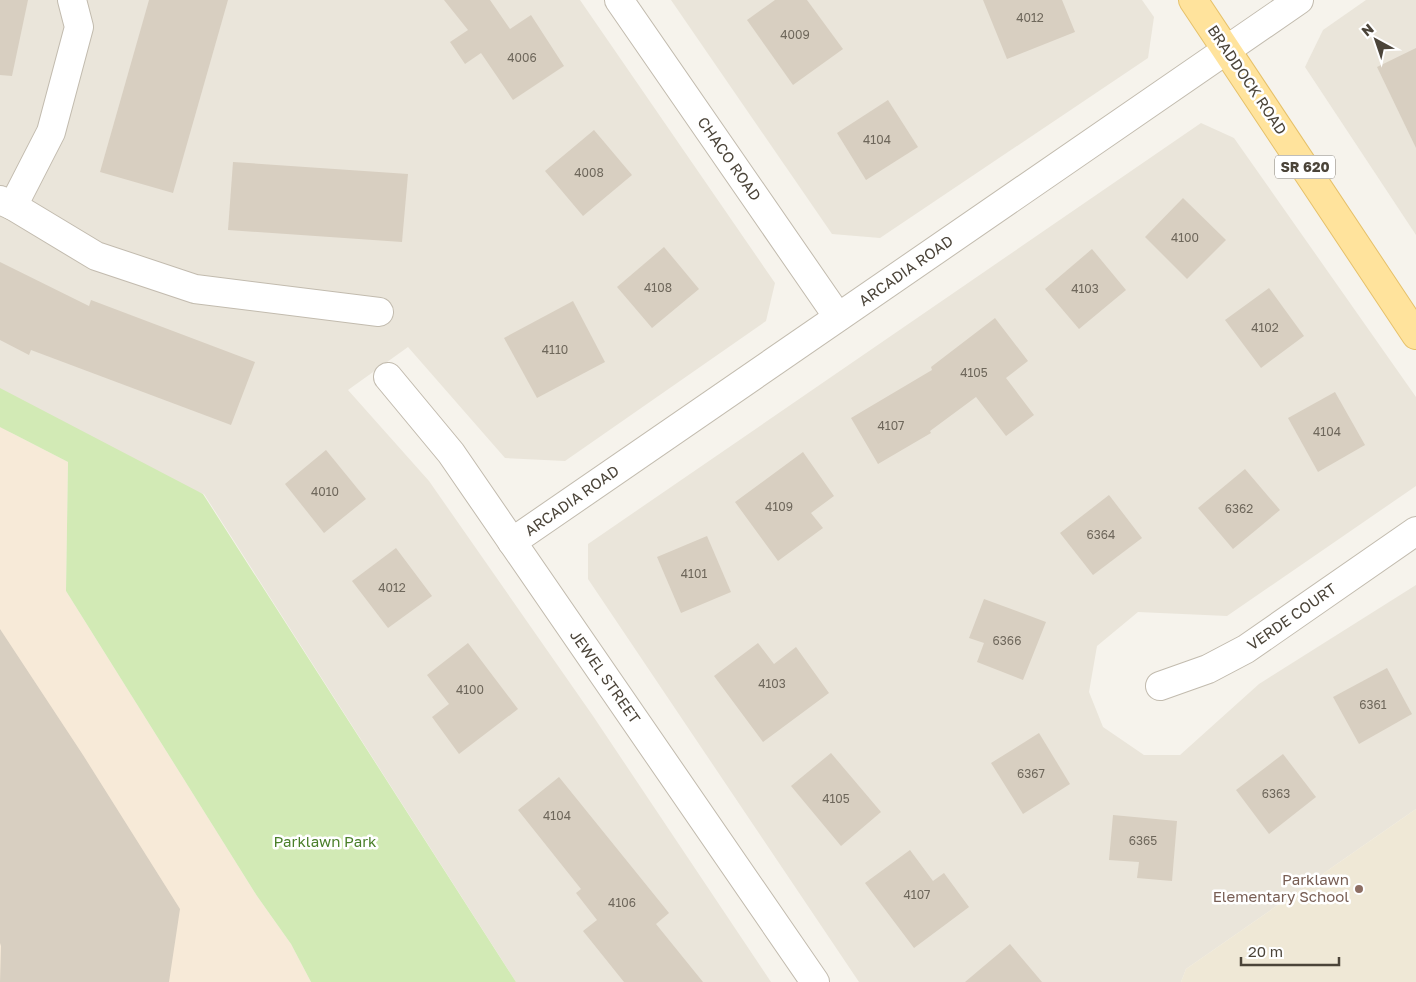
<svg xmlns="http://www.w3.org/2000/svg" width="1416" height="982" viewBox="0 0 1416 982" font-family="'Golos Text',sans-serif">
  <rect width="100%" height="100%" fill="#f6f3ec"/>
  <g fill="#eae5da">
    <path d="M 0,0 L 580,0 L 775,283 L 766,321 L 565,461 L 505,458 L 408,347 L 348,390 L 429,481 L 593,716 L 771,982 L 516,982 L 204,494 L 0,429 Z"/>
    <path d="M 671,0 L 1142,0 L 1154,17 L 1148,58 L 880,238 L 832,234 Z"/>
    <path d="M 1366,0 L 1416,0 L 1416,235 L 1305,67 L 1323,30 Z"/>
    <path d="M 1201,123 L 1234,138 L 1416,397 L 1416,486 L 1227,616 L 1138,612 L 1097,646 L 1089,692 L 1103,727 L 1144,755 L 1180,755 L 1259,684 L 1416,585 L 1416,809 L 1186,969 L 1181,982 L 859,982 L 588,579 L 588,544 Z"/>
  </g>
  <path fill="#f7ead8" d="M 0,427 L 68,462 L 66,591 L 257,896 L 291,944 L 311,982 L 0,982 Z"/>
  <path fill="#efe8d6" d="M 1416,809 L 1416,982 L 1181,982 L 1186,969 Z"/>
  <path fill="#d2eab5" d="M 0,388 L 203,494 L 516,982 L 311,982 L 291,944 L 257,896 L 66,591 L 68,462 L 0,427 Z"/>
  <g fill="#d8cfc1">
    <path d="M 0,0 L 28,0 L 12,76 L 0,75 Z"/>
    <path d="M 149,0 L 228,0 L 173,193 L 100,172 Z"/>
    <path d="M 444,0 L 490,0 L 510,29 L 531,15 L 564,66 L 513,100 L 481,53 L 465,64 L 450,42 L 468,30 Z"/>
    <path d="M 775,0 L 807,0 L 843,49 L 793,85 L 747,20 Z"/>
    <path d="M 983,0 L 1062,0 L 1075,32 L 1007,59 Z"/>
    <path d="M 1416,48 L 1416,148 L 1377,67 Z"/>
    <path d="M 888,100 L 918,147 L 866,180 L 837,133 Z"/>
    <path d="M 594,130 L 632,175 L 583,216 L 545,171 Z"/>
    <path d="M 233,162 L 408,174 L 402,242 L 228,230 Z"/>
    <path d="M 1183,198 L 1226,240 L 1187,279 L 1145,237 Z"/>
    <path d="M 664,247 L 699,289 L 652,328 L 617,287 Z"/>
    <path d="M 1092,249 L 1126,290 L 1079,329 L 1045,289 Z"/>
    <path d="M 0,262 L 89,306 L 91,300 L 255,362 L 231,425 L 31,350 L 29,355 L 0,340 Z"/>
    <path d="M 1269,288 L 1304,336 L 1261,368 L 1225,320 Z"/>
    <path d="M 573,301 L 605,362 L 537,398 L 504,338 Z"/>
    <path d="M 995,318 L 1028,361 L 1006,378 L 1034,415 L 1006,436 L 976,397 L 930,431 L 931,433 L 878,464 L 851,418 L 932,370 L 931,367 Z"/>
    <path d="M 1335,392 L 1365,445 L 1318,472 L 1288,418 Z"/>
    <path d="M 326,450 L 366,499 L 324,533 L 285,484 Z"/>
    <path d="M 803,452 L 834,496 L 811,513 L 823,528 L 778,561 L 735,502 Z"/>
    <path d="M 1245,469 L 1280,510 L 1233,549 L 1198,508 Z"/>
    <path d="M 1109,495 L 1142,538 L 1093,575 L 1060,533 Z"/>
    <path d="M 707,536 L 731,592 L 681,613 L 657,557 Z"/>
    <path d="M 396,548 L 432,596 L 388,628 L 352,581 Z"/>
    <path d="M 984,599 L 1046,622 L 1023,680 L 977,662 L 984,643 L 969,638 Z"/>
    <path d="M 0,629 L 83,755 L 180,909 L 169,982 L 0,982 L 1,946 L 0,943 Z"/>
    <path d="M 468,643 L 518,709 L 459,754 L 432,717 L 449,704 L 427,675 Z"/>
    <path d="M 758,643 L 774,664 L 796,647 L 829,693 L 763,742 L 714,676 Z"/>
    <path d="M 1387,668 L 1412,714 L 1359,744 L 1333,697 Z"/>
    <path d="M 1039,733 L 1070,784 L 1023,814 L 991,763 Z"/>
    <path d="M 831,753 L 881,812 L 841,846 L 791,786 Z"/>
    <path d="M 1283,754 L 1316,797 L 1269,834 L 1236,790 Z"/>
    <path d="M 559,777 L 669,913 L 656,924 L 703,982 L 624,982 L 583,931 L 597,920 L 576,893 L 581,889 L 518,810 Z"/>
    <path d="M 1113,815 L 1177,821 L 1172,881 L 1137,878 L 1139,862 L 1109,860 Z"/>
    <path d="M 910,850 L 933,881 L 944,873 L 969,907 L 914,948 L 865,883 Z"/>
    <path d="M 1010,944 L 1042,982 L 965,982 Z"/>
  </g>
  <g fill="none" stroke-linecap="round" stroke-linejoin="round">
    <g stroke="#c2bbae" stroke-width="30">
      <g id="street">
        <path d="M 619,0 L 838,317"/>
        <path d="M 0,200 L 13,206 L 96,256 L 195,289 L 379,312"/>
        <path d="M 13,206 L 51,132 L 79,27 L 72,0"/>
        <path d="M 388,377 L 451,453 L 815,982"/>
        <path d="M 512,542 L 1299,0"/>
        <path d="M 1160,686 L 1208,669 L 1246,649 L 1416,531"/>
      </g>
    </g>
    <g stroke="#e6c16a" stroke-width="30">
      <path id="primary" d="M 1193,0 L 1416,335"/>
    </g>
    <use href="#street" stroke="#fff" stroke-width="28"/>
    <use href="#primary" stroke="#ffe39c" stroke-width="28"/>
  </g>
  <circle fill="#8d6e63" stroke="#fff" stroke-width="2" cx="1359" cy="889" r="5"/>
  <g text-anchor="middle" stroke-width="5" stroke-linejoin="round" paint-order="stroke">
    <g font-size="12" fill="#6e675b">
      <text x="1030" y="22">4012</text>
      <text x="795" y="39">4009</text>
      <text x="522" y="62">4006</text>
      <text x="877" y="144">4104</text>
      <text x="589" y="177">4008</text>
      <text x="1185" y="242">4100</text>
      <text x="658" y="292">4108</text>
      <text x="1085" y="293">4103</text>
      <text x="1265" y="332">4102</text>
      <text x="555" y="354">4110</text>
      <text x="974" y="377">4105</text>
      <text x="891" y="430">4107</text>
      <text x="1327" y="436">4104</text>
      <text x="325" y="496">4010</text>
      <text x="779" y="511">4109</text>
      <text x="1239" y="513">6362</text>
      <text x="1101" y="539">6364</text>
      <text x="694" y="578">4101</text>
      <text x="392" y="592">4012</text>
      <text x="1007" y="645">6366</text>
      <text x="772" y="688">4103</text>
      <text x="470" y="694">4100</text>
      <text x="1373" y="709">6361</text>
      <text x="1031" y="778">6367</text>
      <text x="1276" y="798">6363</text>
      <text x="836" y="803">4105</text>
      <text x="557" y="820">4104</text>
      <text x="1143" y="845">6365</text>
      <text x="917" y="899">4107</text>
      <text x="622" y="907">4106</text>
    </g>
    <rect fill="#fff" stroke="#817c74" stroke-width="1" x="1275" y="155.5" width="60" height="23" rx="4"/>
    <g font-size="14" font-weight="bold" fill="#4b4439">
      <text x="1305" y="172">SR 620</text>
    </g>
    <g font-size="15" fill="#4b4439" stroke="#fff">
      <text transform="translate(1247 80) rotate(56)" y="5">BRADDOCK ROAD</text>
      <text transform="translate(729 159) rotate(55)" y="5">CHACO ROAD</text>
      <text transform="translate(906 271) rotate(-35)" y="5">ARCADIA ROAD</text>
      <text transform="translate(572 501) rotate(-35)" y="5">ARCADIA ROAD</text>
      <text transform="translate(1292 617) rotate(-35)" y="5">VERDE COURT</text>
      <text transform="translate(605 677) rotate(55)" y="5">JEWEL STREET</text>
    </g>
    <g font-size="15" fill="#4a7f2a" stroke="#fff">
      <text x="325" y="847">Parklawn Park</text>
    </g>
    <g font-size="15" fill="#785e54" stroke="#fff" text-anchor="end">
      <text x="1349" y="885">Parklawn<tspan x="1349" dy="17">Elementary School</tspan></text>
    </g>
  </g>
  <g transform="translate(1376 40) rotate(320)" stroke="#ffffff" stroke-width="4" paint-order="stroke">
  <path d="M0-4L9 19L0 12L-9 19Z" fill="#4b4439"/>
  <text y="-8" font-size="14" font-weight="bold" text-anchor="middle" fill="#4b4439">N</text>
  </g>
  <path d="M1241 957v8h98v-8" fill="none" stroke="#4b4439" stroke-width="2.5"/>
  <text x="1248" y="957" font-size="15" fill="#4b4439" stroke="#ffffff" stroke-width="4" paint-order="stroke">20 m</text>
</svg>
